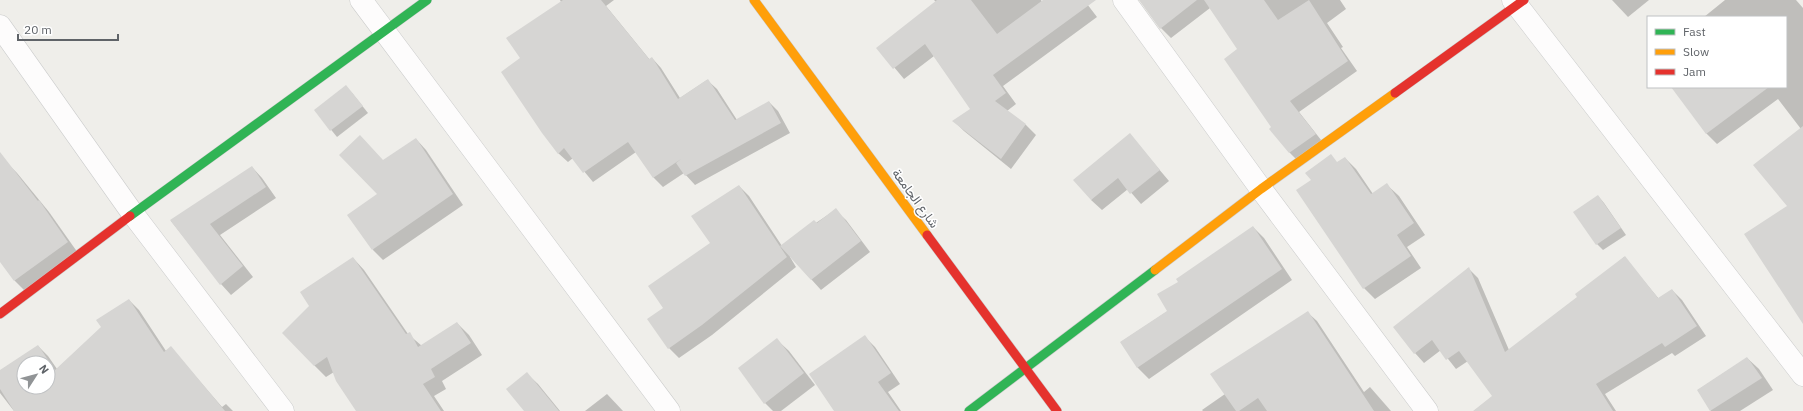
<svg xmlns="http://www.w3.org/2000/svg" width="1803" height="411" viewBox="0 0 1803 411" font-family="'IBM Plex Sans',Vazirmatn,sans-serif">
  <rect width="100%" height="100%" fill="#efeeea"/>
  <g fill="#0003" fill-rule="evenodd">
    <path d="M 560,0 L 614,0 L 606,6 L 650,60 L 652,58 L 661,68 L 680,98 L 707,80 L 717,89 L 737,120 L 769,102 L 778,111 L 790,133 L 695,185 L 684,173 L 663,187 L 654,178 L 636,152 L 593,182 L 573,158 L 568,162 L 558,153 L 522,58 L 561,2 Z"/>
    <path d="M 934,0 L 1041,0 L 1042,2 L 1045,0 L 1084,0 L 1097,17 L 1003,86 L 1016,104 L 1007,111 L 1026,125 L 1036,135 L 1011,169 L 964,131 L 954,121 L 972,110 L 934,56 L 904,79 L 878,48 L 936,2 Z"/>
    <path d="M 1141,0 L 1340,0 L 1346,9 L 1327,23 L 1343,47 L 1341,48 L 1357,71 L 1299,112 L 1325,145 L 1300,163 L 1290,153 L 1271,129 L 1273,127 L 1239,49 L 1210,8 L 1171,38 L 1161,28 Z"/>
    <path d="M 1612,0 L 1649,0 L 1628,17 Z"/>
    <path d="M 1725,0 L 1796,0 L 1803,8 L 1803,319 L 1788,206 L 1801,129 L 1778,99 L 1717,144 L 1706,133 L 1685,87 L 1786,87 L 1786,17 L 1704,17 Z"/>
    <path d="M 352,93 L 368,113 L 337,137 L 315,110 Z"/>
    <path d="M 1130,135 L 1169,181 L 1141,204 L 1128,189 L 1102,210 L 1091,200 Z"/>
    <path d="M 416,139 L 426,150 L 463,205 L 383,260 L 373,250 L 383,161 Z"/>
    <path d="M 0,156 L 17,173 L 49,212 L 78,253 L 25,291 L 15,281 L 0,260 Z"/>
    <path d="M 1345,158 L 1356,169 L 1373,194 L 1387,185 L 1399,196 L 1425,235 L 1407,247 L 1421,268 L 1375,299 L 1364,288 L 1338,163 Z"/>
    <path d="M 252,167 L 262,178 L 276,198 L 220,235 L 253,277 L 231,295 L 221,284 L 171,221 Z"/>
    <path d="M 739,186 L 749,196 L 782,246 L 835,210 L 846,220 L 870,252 L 821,290 L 791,257 L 790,257 L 796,267 L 712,335 L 679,358 L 669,348 L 665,309 L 711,244 Z"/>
    <path d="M 1598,196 L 1604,203 L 1626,235 L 1603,250 L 1597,244 Z"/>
    <path d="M 1253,227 L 1264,238 L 1292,280 L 1149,379 L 1138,368 L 1121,342 L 1168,311 L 1180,282 Z"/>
    <path d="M 1624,257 L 1659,299 L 1672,290 L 1682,300 L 1706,336 L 1675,356 L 1672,353 L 1605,394 L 1616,411 L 1474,411 L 1493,396 L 1468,361 L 1456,369 L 1441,350 L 1424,363 L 1415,353 L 1468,268 L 1478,278 L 1509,350 L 1578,297 Z"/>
    <path d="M 353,258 L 364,270 L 408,334 L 422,346 L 457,323 L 469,335 L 482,355 L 442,381 L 446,389 L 434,396 L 444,411 L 357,411 L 334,372 L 326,377 L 314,365 L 311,306 Z"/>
    <path d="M 129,300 L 139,310 L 166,351 L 171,348 L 222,407 L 226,404 L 233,411 L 14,411 L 0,393 L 0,371 L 38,346 L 48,356 L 57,369 L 102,328 ZM 24,363 L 48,363 L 48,387 L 24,387 Z"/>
    <path d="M 1307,312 L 1317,321 L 1364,392 L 1370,387 L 1391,411 L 1203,411 L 1202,410 L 1225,394 Z"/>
    <path d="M 865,337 L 875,347 L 900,384 L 888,392 L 901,411 L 836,411 Z"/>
    <path d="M 777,340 L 789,351 L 815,385 L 781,411 L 773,411 L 765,403 Z"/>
    <path d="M 1747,358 L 1759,369 L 1773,390 L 1740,411 L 1711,411 L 1698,390 Z"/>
    <path d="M 527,374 L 538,384 L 560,411 L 526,411 Z"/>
    <path d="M 607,394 L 623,411 L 585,411 Z"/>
  </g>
  <g fill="#d6d5d3" fill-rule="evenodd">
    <path d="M 563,0 L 601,0 L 649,59 L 652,57 L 678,99 L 708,79 L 735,120 L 769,101 L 781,123 L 685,176 L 676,163 L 681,159 L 653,178 L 628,142 L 583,173 L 564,148 L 558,154 L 542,133 L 501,72 L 520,58 L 506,38 Z"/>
    <path d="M 937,0 L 971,0 L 997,34 L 1043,0 L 1096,0 L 993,75 L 1006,93 L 995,101 L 1026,124 L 1001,159 L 952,121 L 970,109 L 925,44 L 893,69 L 876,48 Z"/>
    <path d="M 1139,0 L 1197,0 L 1160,29 Z"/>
    <path d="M 1204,0 L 1264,0 L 1278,20 L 1309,0 L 1348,61 L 1290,101 L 1316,134 L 1289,153 L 1269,129 L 1271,127 L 1224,59 L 1237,49 Z"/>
    <path d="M 346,85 L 363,106 L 330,131 L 314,110 Z"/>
    <path d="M 1671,87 L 1769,87 L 1706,134 Z"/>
    <path d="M 1803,126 L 1803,324 L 1744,234 L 1787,206 L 1753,165 Z"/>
    <path d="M 1130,133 L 1160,170 L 1130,194 L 1118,178 L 1091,200 L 1073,180 Z"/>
    <path d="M 360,135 L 383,160 L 416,138 L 453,194 L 372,250 L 347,215 L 377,194 L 339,155 Z"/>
    <path d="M 0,152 L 38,201 L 39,200 L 68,242 L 14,281 L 0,262 Z"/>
    <path d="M 1331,154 L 1337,162 L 1345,157 L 1371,194 L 1387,183 L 1414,223 L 1397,235 L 1411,256 L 1363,289 L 1296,190 L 1311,180 L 1305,173 Z"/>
    <path d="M 252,166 L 266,187 L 210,224 L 243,266 L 220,285 L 170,220 Z"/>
    <path d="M 739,185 L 787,257 L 702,325 L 668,349 L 647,319 L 663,308 L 648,286 L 710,243 L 691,216 Z"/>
    <path d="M 1598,195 L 1621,228 L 1596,245 L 1573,212 Z"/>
    <path d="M 836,208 L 861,241 L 811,280 L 780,246 L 814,220 L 817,223 Z"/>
    <path d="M 1253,226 L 1282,269 L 1137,368 L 1120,342 L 1167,311 L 1157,294 L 1178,282 L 1176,279 Z"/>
    <path d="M 1625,256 L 1658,298 L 1672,289 L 1697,326 L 1665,347 L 1662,343 L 1596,384 L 1613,411 L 1473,411 L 1492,396 L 1459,351 L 1446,360 L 1432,340 L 1414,354 L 1393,327 L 1469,267 L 1505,352 L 1577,297 L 1575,294 Z"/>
    <path d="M 353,257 L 406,334 L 410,332 L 418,347 L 457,322 L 471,343 L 431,369 L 435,377 L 423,384 L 441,411 L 356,411 L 336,381 L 327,357 L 314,366 L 282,333 L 309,306 L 300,292 Z"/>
    <path d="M 129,299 L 164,352 L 171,346 L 225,411 L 14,411 L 0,389 L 0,370 L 38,345 L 55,370 L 101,327 L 96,320 ZM 24,363 L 48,363 L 48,387 L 24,387 Z"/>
    <path d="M 1308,311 L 1374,411 L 1267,411 L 1258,398 L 1239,411 L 1236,411 L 1210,374 Z"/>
    <path d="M 865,335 L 891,373 L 878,382 L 899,411 L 834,411 L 809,374 Z"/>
    <path d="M 777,338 L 804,373 L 764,404 L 738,368 Z"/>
    <path d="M 1747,357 L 1762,378 L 1710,411 L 1697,390 Z"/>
    <path d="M 527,372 L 559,411 L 524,411 L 506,389 Z"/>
  </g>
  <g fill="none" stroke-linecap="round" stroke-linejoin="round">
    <g stroke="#cbcccc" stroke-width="23">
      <g id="street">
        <path d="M 361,0 L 669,411"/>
        <path d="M 1124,0 L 1261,189 L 1427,411"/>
        <path d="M 1513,0 L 1803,375"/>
        <path d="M 0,26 L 133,214 L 283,411"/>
      </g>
    </g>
    <g stroke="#cacacb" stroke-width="10">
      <g id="fast">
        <path d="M 130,216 L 427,0"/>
        <path d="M 969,411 L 1155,270"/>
      </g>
    </g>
    <g stroke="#cacacb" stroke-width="10">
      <g id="slow">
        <path d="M 754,0 L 927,235"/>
        <path d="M 1155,270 L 1261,189 L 1395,93"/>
      </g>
    </g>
    <g stroke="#cacacb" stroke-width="10">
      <g id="jam">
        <path d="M 1395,93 L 1524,0"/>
        <path d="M 927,235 L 1057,411"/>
        <path d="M 0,314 L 130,216"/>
      </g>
    </g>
    <use href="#street" stroke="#fdfcfc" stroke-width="22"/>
    <use href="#fast" stroke="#30b455" stroke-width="9"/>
    <use href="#slow" stroke="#ff9f0a" stroke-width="9"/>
    <use href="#jam" stroke="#e5322d" stroke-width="9"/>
  </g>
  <g text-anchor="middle" stroke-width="3" stroke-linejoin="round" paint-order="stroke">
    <g font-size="13" fill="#5f6368" stroke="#fff">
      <text transform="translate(916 198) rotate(54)" y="5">شارع الجامعة</text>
    </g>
  </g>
  <rect x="1647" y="16" width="140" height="72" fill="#ffffff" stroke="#bfc1c3"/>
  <rect x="1655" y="29" width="20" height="6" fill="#30b455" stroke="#bfc1c3"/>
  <text x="1683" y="36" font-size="12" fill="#5f6368">Fast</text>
  <rect x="1655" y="49" width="20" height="6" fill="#ff9f0a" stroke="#bfc1c3"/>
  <text x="1683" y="56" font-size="12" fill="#5f6368">Slow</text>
  <rect x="1655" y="69" width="20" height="6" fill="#e5322d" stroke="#bfc1c3"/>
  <text x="1683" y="76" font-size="12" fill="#5f6368">Jam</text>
  <g transform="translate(36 375) rotate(54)"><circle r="19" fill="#ffffff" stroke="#bfc1c3"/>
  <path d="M0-3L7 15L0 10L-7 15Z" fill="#919496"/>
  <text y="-6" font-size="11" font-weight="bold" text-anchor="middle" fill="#5f6368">N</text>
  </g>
  <path d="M18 34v6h100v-6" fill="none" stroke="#5f6368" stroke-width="2"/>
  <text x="24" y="34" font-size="12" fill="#5f6368" stroke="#ffffff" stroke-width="3" paint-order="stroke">20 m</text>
</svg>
